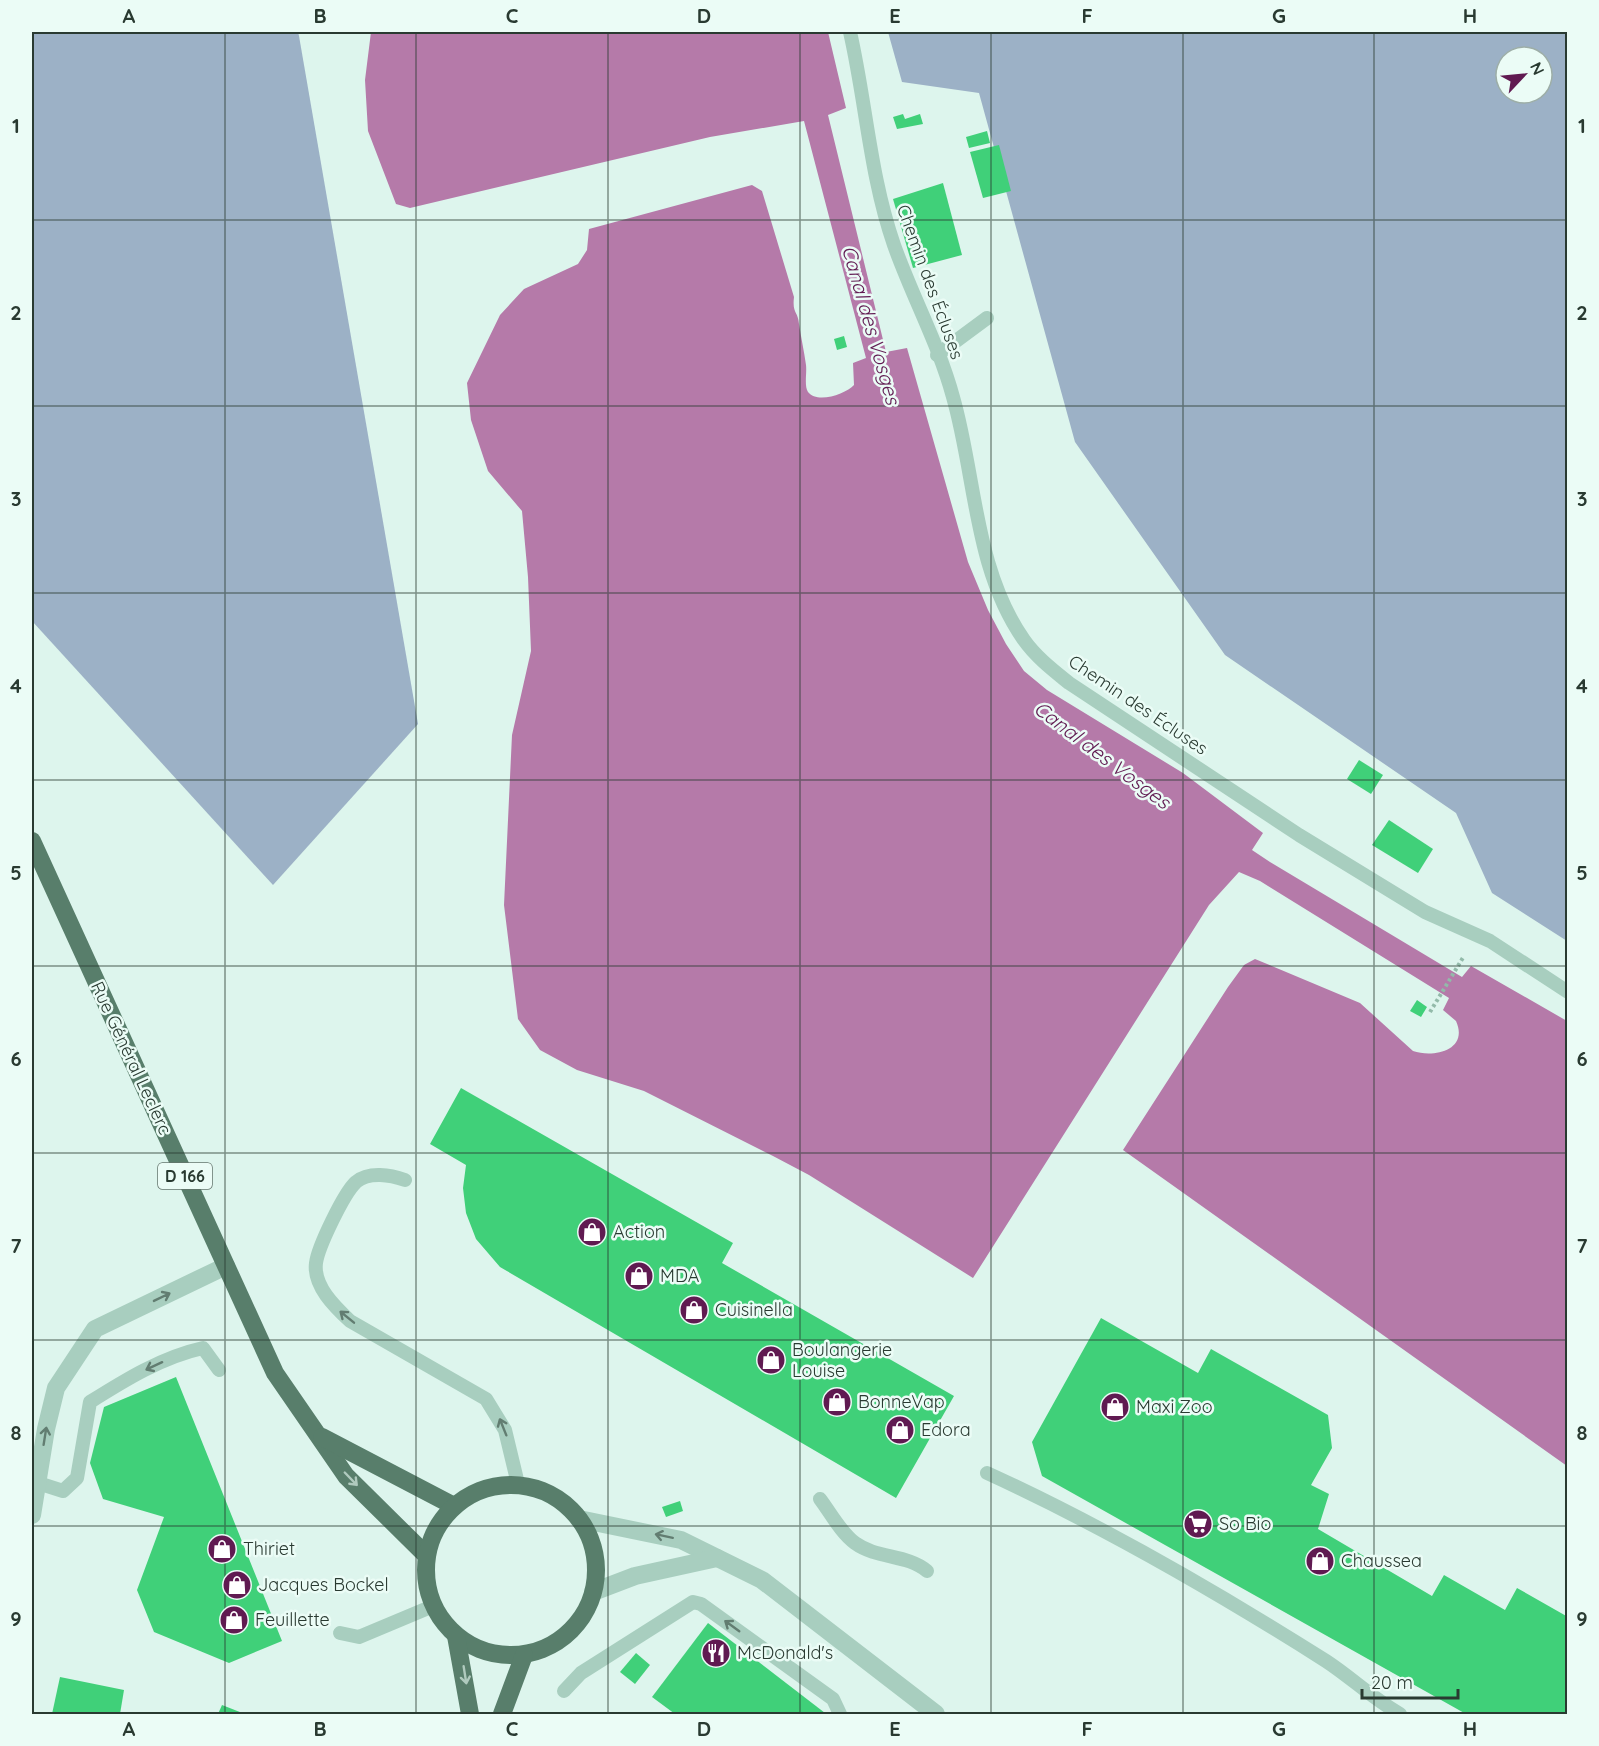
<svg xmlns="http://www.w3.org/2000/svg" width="1599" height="1746" viewBox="0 0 1599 1746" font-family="Quicksand,sans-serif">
  <rect width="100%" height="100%" fill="#ddf5ed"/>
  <g fill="#9cb1c6" fill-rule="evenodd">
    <path d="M 32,32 L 298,32 L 299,36 L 418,724 L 273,885 L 32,621 Z"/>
    <path d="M 888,32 L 1567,32 L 1567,941 L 1492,893 L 1456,813 L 1225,655 L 1075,442 L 979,93 L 902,82 ZM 1506,57 L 1542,57 L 1542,93 L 1506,93 Z"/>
  </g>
  <path fill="#b57aa9" d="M 371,32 L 828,32 L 846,108 L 828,115 L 886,352 L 907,348 L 968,562 L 988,610 L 1006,644 L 1024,671 L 1047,690 L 1183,773 L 1263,833 L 1252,850 L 1270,862 L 1462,977 L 1471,966 L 1567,1021 L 1567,1466 L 1123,1150 L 1228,987 L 1244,965 L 1255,959 L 1360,1003 L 1413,1051 C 1434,1058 1469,1050 1456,1021 L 1443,1010 L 1449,998 L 1260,881 L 1239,872 L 1209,905 L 973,1278 L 809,1175 L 773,1156 L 644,1091 L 577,1070 L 540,1050 L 518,1019 L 504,905 L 512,735 L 531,651 L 528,577 L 522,511 L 488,471 L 471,420 L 467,383 L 500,315 L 524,289 L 578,264 L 587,250 L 589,229 L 752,185 L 762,191 L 794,297 C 792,314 798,311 799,324 C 801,337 804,351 806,365 C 807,373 804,386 808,392 C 817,404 846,394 854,385 L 853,363 L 866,358 L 804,121 L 710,137 L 410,208 L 396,204 L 368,131 L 365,80 Z"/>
  <g fill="#40d079">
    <path d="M 903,114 L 905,119 L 920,114 L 923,124 L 897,129 L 893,117 Z"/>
    <path d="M 987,131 L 990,143 L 969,148 L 966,137 Z"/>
    <path d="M 999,145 L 1011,191 L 983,198 L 970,152 Z"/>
    <path d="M 943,183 L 962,255 L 913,268 L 893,199 Z"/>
    <path d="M 844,336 L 847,347 L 837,350 L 834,339 Z"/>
    <path d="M 1359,760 L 1383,775 L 1371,794 L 1347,779 Z"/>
    <path d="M 1389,820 L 1433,849 L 1418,873 L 1372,845 Z"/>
    <path d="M 1417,1000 L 1427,1007 L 1421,1017 L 1410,1011 Z"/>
    <path d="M 461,1088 L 733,1243 L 722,1263 L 954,1396 L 896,1498 L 500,1267 L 476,1239 L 466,1213 L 463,1188 L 466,1165 L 430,1144 Z"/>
    <path d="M 1101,1318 L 1198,1373 L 1211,1349 L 1328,1415 L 1332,1448 L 1311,1485 L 1329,1494 L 1318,1529 L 1432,1596 L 1444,1575 L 1505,1610 L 1517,1588 L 1568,1617 L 1568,1714 L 1466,1714 L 1042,1476 L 1032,1442 Z"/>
    <path d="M 176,1377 L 282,1641 L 229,1663 L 154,1632 L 137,1590 L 164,1517 L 103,1499 L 90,1463 L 104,1407 Z"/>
    <path d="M 680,1501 L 683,1511 L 666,1517 L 662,1507 Z"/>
    <path d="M 708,1623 L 825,1713 L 824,1714 L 675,1714 L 652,1697 Z"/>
    <path d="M 636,1653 L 650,1665 L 635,1684 L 620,1672 Z"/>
    <path d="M 60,1677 L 124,1690 L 120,1714 L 52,1714 Z"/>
    <path d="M 222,1705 L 245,1714 L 218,1714 Z"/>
  </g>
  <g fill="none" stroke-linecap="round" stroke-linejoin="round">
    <path stroke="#92baa9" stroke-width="4" stroke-dasharray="3 3" stroke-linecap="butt" d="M 1430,1012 L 1464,956"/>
    <g stroke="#a8cebf" stroke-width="14">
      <path d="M 850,32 C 866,102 870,176 894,245 C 912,296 939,345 953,397 C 976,477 974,569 1024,640 C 1036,657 1053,670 1069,683 L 1299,835 L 1425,912 L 1490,941 L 1568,992"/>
      <path d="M 937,355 L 987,318"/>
      <path d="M 405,1180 C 391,1175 369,1171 356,1182 C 344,1193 318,1247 316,1263 C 313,1286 335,1307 350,1321 L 486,1399 L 505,1430 L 518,1484"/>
      <path d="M 987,1473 C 1105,1527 1217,1592 1326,1661 C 1352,1678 1373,1699 1400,1714"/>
      <path d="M 38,1483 L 63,1491 L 77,1478 L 90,1402 C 125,1380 162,1357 203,1348 L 219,1370"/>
      <path d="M 820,1499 C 830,1512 841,1533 855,1543 C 877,1559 907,1554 927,1571"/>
      <path d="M 340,1633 L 359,1637 L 433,1606"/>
      <path d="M 564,1691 L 581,1673 L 693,1602 L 701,1604 L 833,1699 L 840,1714"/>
    </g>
    <g stroke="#a8cebf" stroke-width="18">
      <path d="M 32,1515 L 46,1429 L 56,1388 L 95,1329 L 226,1266"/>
      <path d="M 579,1519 L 681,1540 L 762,1580 L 936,1714"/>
      <path d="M 593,1592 L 635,1576 L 717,1558"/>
    </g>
    <g stroke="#587e6b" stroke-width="18">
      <path d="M 32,841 L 275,1373 L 346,1476 L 426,1555"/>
      <path d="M 322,1437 L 454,1506"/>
      <circle cx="511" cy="1570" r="85"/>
      <path d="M 456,1636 L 470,1714"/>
      <path d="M 502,1714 L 524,1655"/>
    </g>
  </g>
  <defs><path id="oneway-shaft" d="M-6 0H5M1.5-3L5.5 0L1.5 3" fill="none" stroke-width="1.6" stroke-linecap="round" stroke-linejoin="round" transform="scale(1.5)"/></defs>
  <g stroke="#627d71">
    <use href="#oneway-shaft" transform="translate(162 1297) rotate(-26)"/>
    <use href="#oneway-shaft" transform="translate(347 1317) rotate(-141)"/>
    <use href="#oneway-shaft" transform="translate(154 1366) rotate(155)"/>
    <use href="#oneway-shaft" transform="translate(503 1427) rotate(-112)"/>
    <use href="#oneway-shaft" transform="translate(45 1436) rotate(-81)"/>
    <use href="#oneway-shaft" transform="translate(664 1536) rotate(-168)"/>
    <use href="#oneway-shaft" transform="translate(732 1626) rotate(-144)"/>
  </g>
  <g stroke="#b0cabe">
    <use href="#oneway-shaft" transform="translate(351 1479) rotate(46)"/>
    <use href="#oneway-shaft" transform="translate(465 1675) rotate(81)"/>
  </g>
  <path fill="none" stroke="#293a31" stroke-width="1.5" stroke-opacity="0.55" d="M 225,32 L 225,1714M 416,32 L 416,1714M 608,32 L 608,1714M 800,32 L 800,1714M 991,32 L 991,1714M 1183,32 L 1183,1714M 1374,32 L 1374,1714M 32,220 L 1568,220M 32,406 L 1568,406M 32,593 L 1568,593M 32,780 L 1568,780M 32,966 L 1568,966M 32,1153 L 1568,1153M 32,1340 L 1568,1340M 32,1526 L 1568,1526"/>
  <defs>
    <g id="shop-disc" transform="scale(1.5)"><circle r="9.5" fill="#601a51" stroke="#ebfcf6"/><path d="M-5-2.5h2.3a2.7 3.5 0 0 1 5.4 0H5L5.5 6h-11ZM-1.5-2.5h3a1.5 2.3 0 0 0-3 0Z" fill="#fff"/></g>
    <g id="supermarket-disc" transform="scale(1.5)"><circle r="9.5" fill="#601a51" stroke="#ebfcf6"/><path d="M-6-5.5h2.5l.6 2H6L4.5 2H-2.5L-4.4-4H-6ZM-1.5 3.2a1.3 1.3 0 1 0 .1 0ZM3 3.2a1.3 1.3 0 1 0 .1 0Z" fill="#fff"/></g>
    <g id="restaurant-disc" transform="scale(1.5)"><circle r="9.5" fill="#601a51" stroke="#ebfcf6"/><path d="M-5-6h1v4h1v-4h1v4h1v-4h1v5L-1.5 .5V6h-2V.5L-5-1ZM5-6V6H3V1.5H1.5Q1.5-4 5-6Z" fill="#fff"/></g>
  </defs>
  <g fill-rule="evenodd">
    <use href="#shop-disc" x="592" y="1232"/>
    <use href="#shop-disc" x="639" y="1276"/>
    <use href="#shop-disc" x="694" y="1310"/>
    <use href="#shop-disc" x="771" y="1360"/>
    <use href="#shop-disc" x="837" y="1402"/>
    <use href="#shop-disc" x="1115" y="1407"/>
    <use href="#shop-disc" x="900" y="1430"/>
    <use href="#supermarket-disc" x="1198" y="1524"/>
    <use href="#shop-disc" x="222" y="1549"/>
    <use href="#shop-disc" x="1320" y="1561"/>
    <use href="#shop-disc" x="237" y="1585"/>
    <use href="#shop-disc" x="234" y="1620"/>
    <use href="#restaurant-disc" x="716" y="1653"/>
  </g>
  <g text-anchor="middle" stroke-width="5" stroke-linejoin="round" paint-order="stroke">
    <rect fill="#ebfcf6" stroke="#63746c" stroke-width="1.5" x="158" y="1163" width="54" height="26" rx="4.5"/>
    <g font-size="16" font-weight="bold" fill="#293a31">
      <text x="185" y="1182">D 166</text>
    </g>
    <g font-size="18" fill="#293a31" stroke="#ebfcf6">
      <text transform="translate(930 282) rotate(70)" y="6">Chemin des Écluses</text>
      <text transform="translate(1138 705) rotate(34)" y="6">Chemin des Écluses</text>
      <text transform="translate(131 1058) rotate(65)" y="6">Rue Général Leclerc</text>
    </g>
    <g font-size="18" fill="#293a31" stroke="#ebfcf6" text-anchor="start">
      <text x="613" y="1238">Action</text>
      <text x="660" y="1282">MDA</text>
      <text x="715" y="1316">Cuisinella</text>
      <text x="792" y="1356">Boulangerie<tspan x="792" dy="21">Louise</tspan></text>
      <text x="858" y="1408">BonneVap</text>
      <text x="1136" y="1413">Maxi Zoo</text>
      <text x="921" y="1436">Edora</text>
      <text x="1219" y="1530">So Bio</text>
      <text x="243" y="1555">Thiriet</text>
      <text x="1341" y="1567">Chaussea</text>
      <text x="258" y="1591">Jacques Bockel</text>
      <text x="255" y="1626">Feuillette</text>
      <text x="737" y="1659">McDonald's</text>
    </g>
    <g font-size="20" font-style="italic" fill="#601a51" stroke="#ebfcf6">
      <text transform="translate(871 325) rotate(74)" y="7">Canal des Vosges</text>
      <text transform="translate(1102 755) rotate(37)" y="7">Canal des Vosges</text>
    </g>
  </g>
  <rect width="1599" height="1746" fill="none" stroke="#ebfcf6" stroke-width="66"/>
  <g transform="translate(1524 75) rotate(64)"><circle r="28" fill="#ebfcf6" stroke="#9daea7" stroke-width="1.5"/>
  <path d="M0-4.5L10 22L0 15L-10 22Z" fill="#601a51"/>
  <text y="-9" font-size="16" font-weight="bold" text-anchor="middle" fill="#293a31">N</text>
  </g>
  <path d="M1362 1689v9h96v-9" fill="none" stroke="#293a31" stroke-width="3"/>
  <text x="1371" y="1689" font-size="18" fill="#293a31" stroke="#ebfcf6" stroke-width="4.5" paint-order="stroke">20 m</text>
  <rect x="33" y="33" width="1533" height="1680" fill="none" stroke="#293a31" stroke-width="2"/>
  <g font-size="20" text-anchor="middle" font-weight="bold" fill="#293a31">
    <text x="129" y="23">A</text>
    <text x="320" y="23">B</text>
    <text x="512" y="23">C</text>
    <text x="704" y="23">D</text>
    <text x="895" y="23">E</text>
    <text x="1087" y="23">F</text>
    <text x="1279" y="23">G</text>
    <text x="1470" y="23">H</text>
    <text x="16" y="133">1</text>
    <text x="1582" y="133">1</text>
    <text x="16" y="320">2</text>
    <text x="1582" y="320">2</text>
    <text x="16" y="506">3</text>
    <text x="1582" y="506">3</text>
    <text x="16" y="693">4</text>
    <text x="1582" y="693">4</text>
    <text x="16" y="880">5</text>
    <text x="1582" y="880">5</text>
    <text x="16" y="1066">6</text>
    <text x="1582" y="1066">6</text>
    <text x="16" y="1253">7</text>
    <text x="1582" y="1253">7</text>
    <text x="16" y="1440">8</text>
    <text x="1582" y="1440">8</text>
    <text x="16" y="1626">9</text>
    <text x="1582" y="1626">9</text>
    <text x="129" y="1736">A</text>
    <text x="320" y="1736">B</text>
    <text x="512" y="1736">C</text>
    <text x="704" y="1736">D</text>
    <text x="895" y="1736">E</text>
    <text x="1087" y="1736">F</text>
    <text x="1279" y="1736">G</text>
    <text x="1470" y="1736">H</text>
  </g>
</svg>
